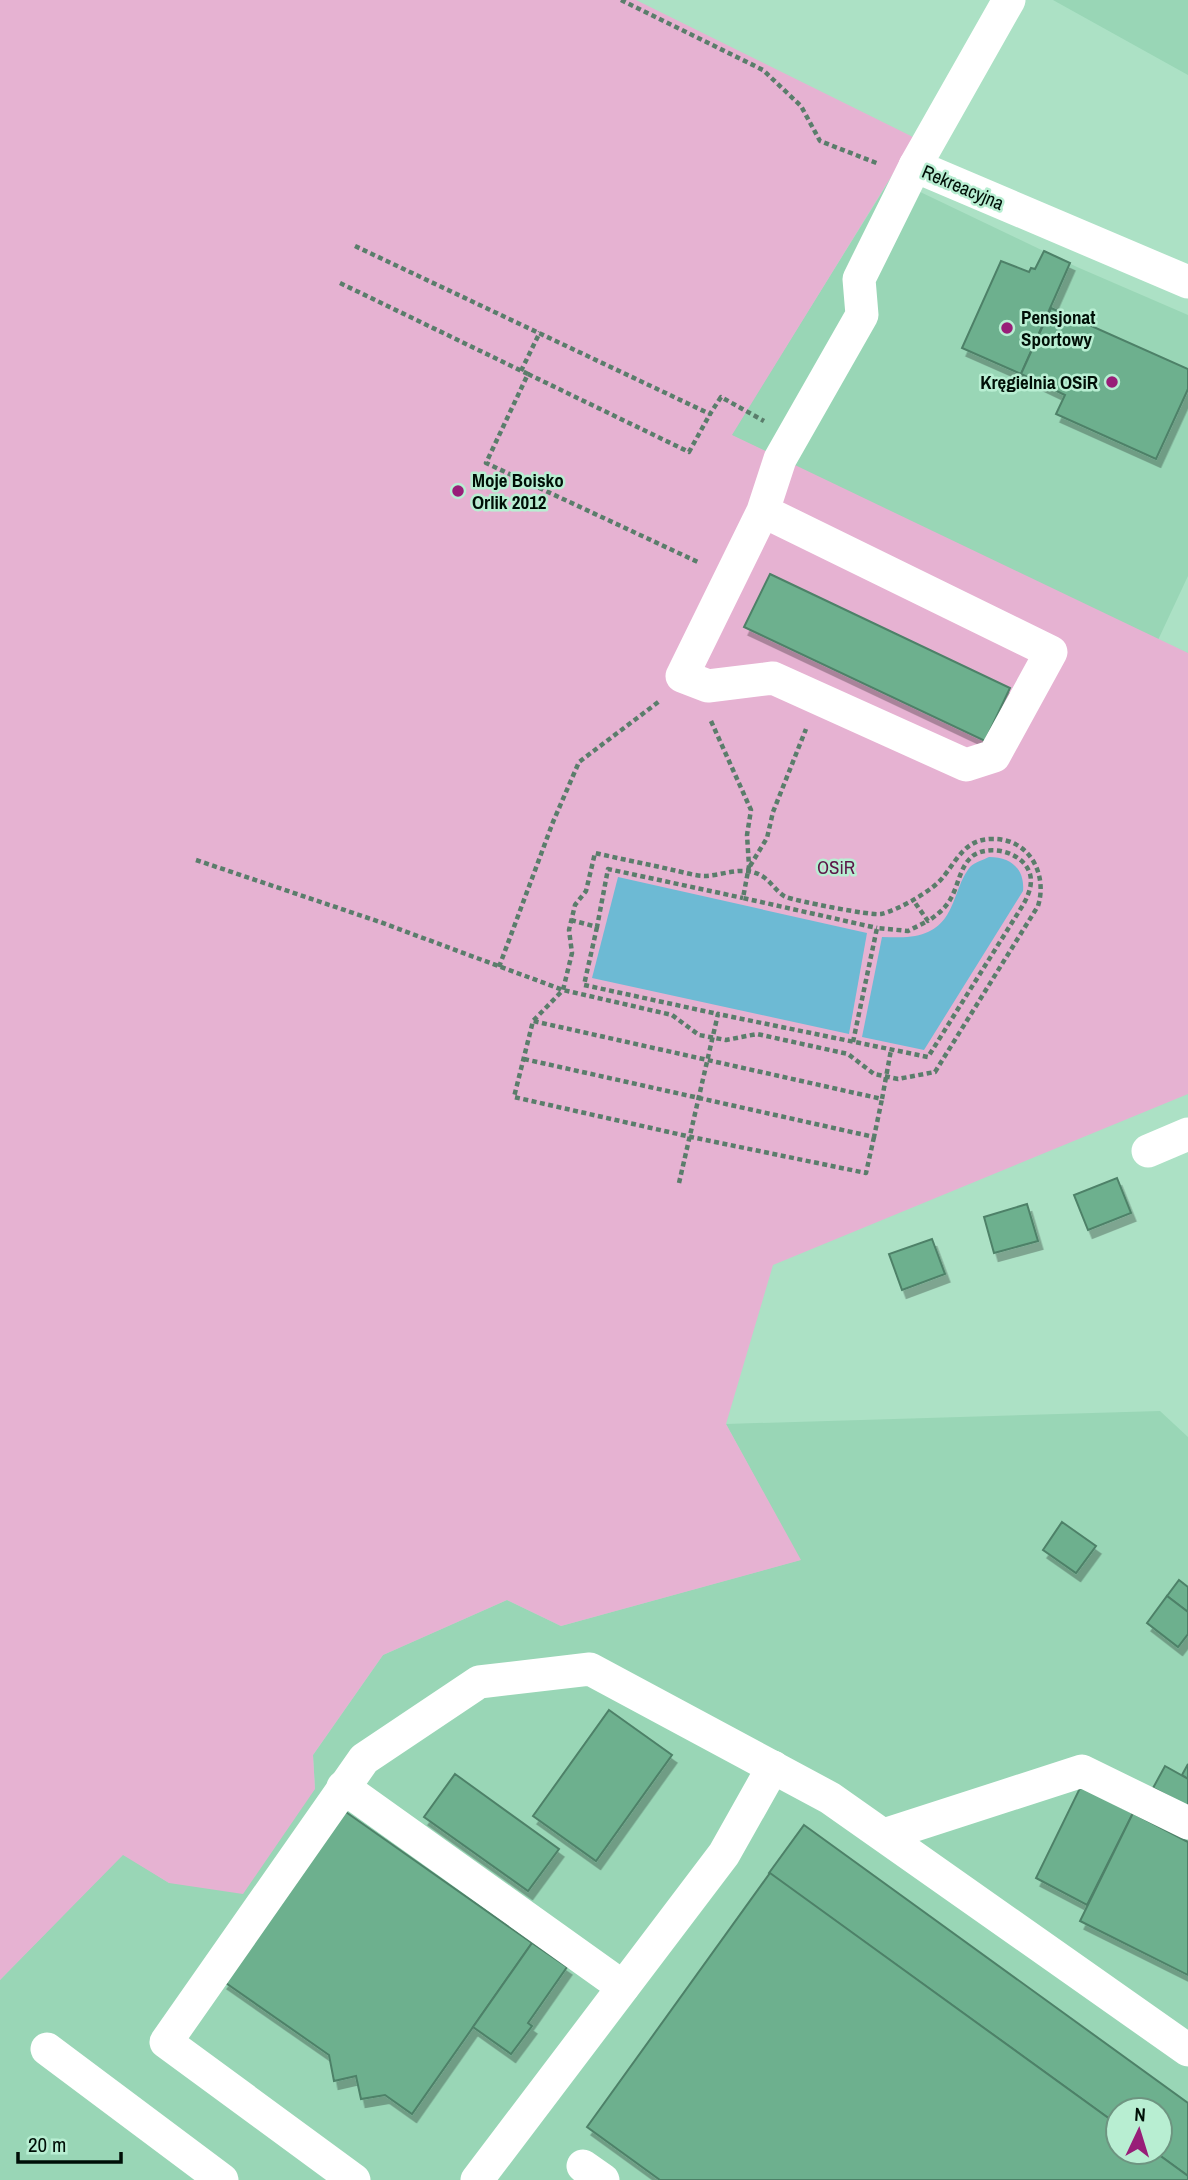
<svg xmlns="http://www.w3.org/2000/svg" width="1188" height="2180" viewBox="0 0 1188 2180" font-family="'Archivo Narrow',sans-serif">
  <defs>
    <filter id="shadow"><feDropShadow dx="4.5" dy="8" stdDeviation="0" flood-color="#0004"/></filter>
  </defs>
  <rect width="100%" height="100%" fill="#ace1c5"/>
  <g fill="#99d6b6" fill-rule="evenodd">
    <path d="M 1053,0 L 1188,0 L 1188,75 Z"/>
    <path d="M 891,178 L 1077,267 L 1188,315 L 1188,576 L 1158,640 L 731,435 Z"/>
    <path d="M 1160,1411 L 1188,1437 L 1188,2180 L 0,2180 L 0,1980 L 123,1854 L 169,1883 L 315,1789 L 313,1755 L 383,1655 L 507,1600 L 561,1626 L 800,1560 L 726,1424 ZM 1118,2110 L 1160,2110 L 1160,2152 L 1118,2152 Z"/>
  </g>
  <path fill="#e6b2d2" d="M 0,0 L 636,0 L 915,138 L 732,435 L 1188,653 L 1188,1094 L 773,1265 L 726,1424 L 801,1560 L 561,1626 L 507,1600 L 383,1655 L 313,1755 L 315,1789 L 243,1894 L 169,1883 L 123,1855 L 0,1980 Z"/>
  <g fill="#6dbad4">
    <path d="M 989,857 C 1011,857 1025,869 1023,891 L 924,1050 L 862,1037 L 882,937 C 893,937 905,938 915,936 C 957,928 951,891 970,867 C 975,862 983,860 989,857 Z"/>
    <path d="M 618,877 L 867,933 L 849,1034 L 592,978 Z"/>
  </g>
  <g fill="#6db08e" stroke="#4e8168" stroke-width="2" filter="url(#shadow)">
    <path d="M 1044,251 L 1070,263 L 1021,374 L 962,348 L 1001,261 L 1029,272 L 1031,268 L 1035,269 Z"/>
    <path d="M 1051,308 L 1188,369 L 1188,389 L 1156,459 L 1056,414 L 1065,395 L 1021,374 Z"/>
    <path d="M 770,574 L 1010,688 L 985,741 L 744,627 Z"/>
    <path d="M 1117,1178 L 1131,1213 L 1088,1230 L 1074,1195 Z"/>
    <path d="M 1027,1204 L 1038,1241 L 994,1253 L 984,1217 Z"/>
    <path d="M 932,1239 L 945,1274 L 902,1290 L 889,1254 Z"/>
    <path d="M 1062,1522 L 1096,1546 L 1076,1573 L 1043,1550 Z"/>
    <path d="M 1179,1580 L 1188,1587 L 1188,1612 L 1167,1596 Z"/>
    <path d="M 1167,1596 L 1188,1612 L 1188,1634 L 1178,1647 L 1147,1623 Z"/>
    <path d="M 609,1710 L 672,1755 L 596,1861 L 533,1816 Z"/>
    <path d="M 1188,1764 L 1188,1779 L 1182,1775 Z"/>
    <path d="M 1165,1766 L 1188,1779 L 1188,1807 L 1153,1788 Z"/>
    <path d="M 455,1774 L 559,1849 L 528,1891 L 424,1817 Z"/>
    <path d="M 1081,1786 L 1133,1813 L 1087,1905 L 1036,1878 Z"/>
    <path d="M 343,1810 L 532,1943 L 412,2114 L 385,2095 L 361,2099 L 356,2076 L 334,2081 L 329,2055 L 223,1981 Z"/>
    <path d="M 1133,1813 L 1188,1842 L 1188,1975 L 1080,1921 Z"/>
    <path d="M 804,1825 L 1188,2103 L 1188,2176 L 1155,2152 L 1160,2152 L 1160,2110 L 1118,2110 L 1118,2125 L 769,1873 Z"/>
    <path d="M 770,1873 L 1118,2125 L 1118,2152 L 1155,2152 L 1188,2176 L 1188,2180 L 660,2180 L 587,2127 Z"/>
    <path d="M 532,1943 L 567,1967 L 528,2023 L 532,2026 L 511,2054 L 473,2027 Z"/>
  </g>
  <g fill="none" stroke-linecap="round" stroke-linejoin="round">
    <g stroke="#5a7d6b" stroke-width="4.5" stroke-dasharray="5 3.5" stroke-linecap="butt">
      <path d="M 621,0 L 763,70 L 801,106 L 820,141 L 879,164"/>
      <path d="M 355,246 L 710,414 L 721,397 L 764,421"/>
      <path d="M 340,283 L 528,374 L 486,463 L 700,563"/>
      <path d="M 521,371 L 540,332"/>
      <path d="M 528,374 L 689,452 L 710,414"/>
      <path d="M 711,721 L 751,810 L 747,835 L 749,866 L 743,898 L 877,928"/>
      <path d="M 196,860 L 380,922 L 563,990 L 672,1015 L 699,1035 L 726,1040 L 757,1034 L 848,1054 L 874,1074 L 898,1079 L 935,1072 L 1038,906 C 1048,874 1029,838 992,839 C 966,839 958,858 944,876 C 933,891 898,910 881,914 C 872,916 796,901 786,897 C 777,893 771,881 762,876 C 744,865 724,875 705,876 C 695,876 683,872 673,870 C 647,864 621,859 595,853 L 586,891 L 575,905 L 569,930 L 572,953 L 563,990 L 533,1021"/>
      <path d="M 750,866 L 767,838 L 773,812 L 806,729"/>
      <path d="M 571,920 L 597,927 L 608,869 L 743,898"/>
      <path d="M 597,927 L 584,985 L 718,1014"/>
      <path d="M 499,967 L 553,822 L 579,762 L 661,700"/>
      <path d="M 853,1042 L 877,928 L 908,931 L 928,921"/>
      <path d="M 524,1059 L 874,1137 L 882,1099"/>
      <path d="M 874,1137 L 866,1173 L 691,1137 L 514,1097 L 533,1021 L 882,1099 L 891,1050"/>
      <path d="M 679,1183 L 718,1014 L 928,1057 L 1023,905 C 1028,896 1033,885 1030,874 C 1024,853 992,844 974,855 C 960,865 959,884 951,898 C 946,908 937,915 928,921 L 913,900"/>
    </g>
    <g stroke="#fff" stroke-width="33">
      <path d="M 1009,0 L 915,166 L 1188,282"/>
      <path d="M 763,511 L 1051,652 L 994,756 L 966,765 L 773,678 L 708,686 L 682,676 L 763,511 L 780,459 L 862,315 L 859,279 L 915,166"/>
      <path d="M 1148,1151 L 1188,1134"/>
      <path d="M 343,1787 L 623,1987"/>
      <path d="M 884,1835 L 1082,1771 L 1188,1823"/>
      <path d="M 47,2049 L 222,2180"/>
      <path d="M 583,2166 L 603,2180"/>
      <path d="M 354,2180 L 166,2042 L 364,1759 L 479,1682 L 590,1669 L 830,1798 L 1188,2050"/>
      <path d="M 477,2180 L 724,1854 L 773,1767"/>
    </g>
  </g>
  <g fill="#981e78" stroke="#b8eed2" stroke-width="2.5">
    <circle cx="1007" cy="328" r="7"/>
    <circle cx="1112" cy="382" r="7"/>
    <circle cx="458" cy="491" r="7"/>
  </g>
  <g text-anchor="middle" stroke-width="5" stroke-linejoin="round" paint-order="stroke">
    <g font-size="19" fill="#000f07" stroke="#b8eed2">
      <text transform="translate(963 187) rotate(23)" y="7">Rekreacyjna</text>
    </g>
    <g font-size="19" font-weight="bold" fill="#000f07" stroke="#b8eed2" text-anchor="start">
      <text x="1021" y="324">Pensjonat<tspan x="1021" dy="22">Sportowy</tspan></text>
      <text x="1098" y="389" text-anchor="end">Kręgielnia OSiR</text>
      <text x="472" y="487">Moje Boisko<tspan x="472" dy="22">Orlik 2012</tspan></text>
    </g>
    <g font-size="19" fill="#5b1647" stroke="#b8eed2">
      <text x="836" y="874">OSiR</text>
    </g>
  </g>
  <g transform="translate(1139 2131) rotate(4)"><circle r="33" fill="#b8eed2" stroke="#6e9581" stroke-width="2"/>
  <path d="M0-5L12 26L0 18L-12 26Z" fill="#981e78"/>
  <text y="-10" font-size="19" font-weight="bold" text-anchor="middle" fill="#000f07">N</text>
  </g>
  <path d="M18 2152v10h103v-10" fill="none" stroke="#000f07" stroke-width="3.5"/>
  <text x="28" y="2152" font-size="21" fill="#000f07" stroke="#b8eed2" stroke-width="5" paint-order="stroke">20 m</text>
</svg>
